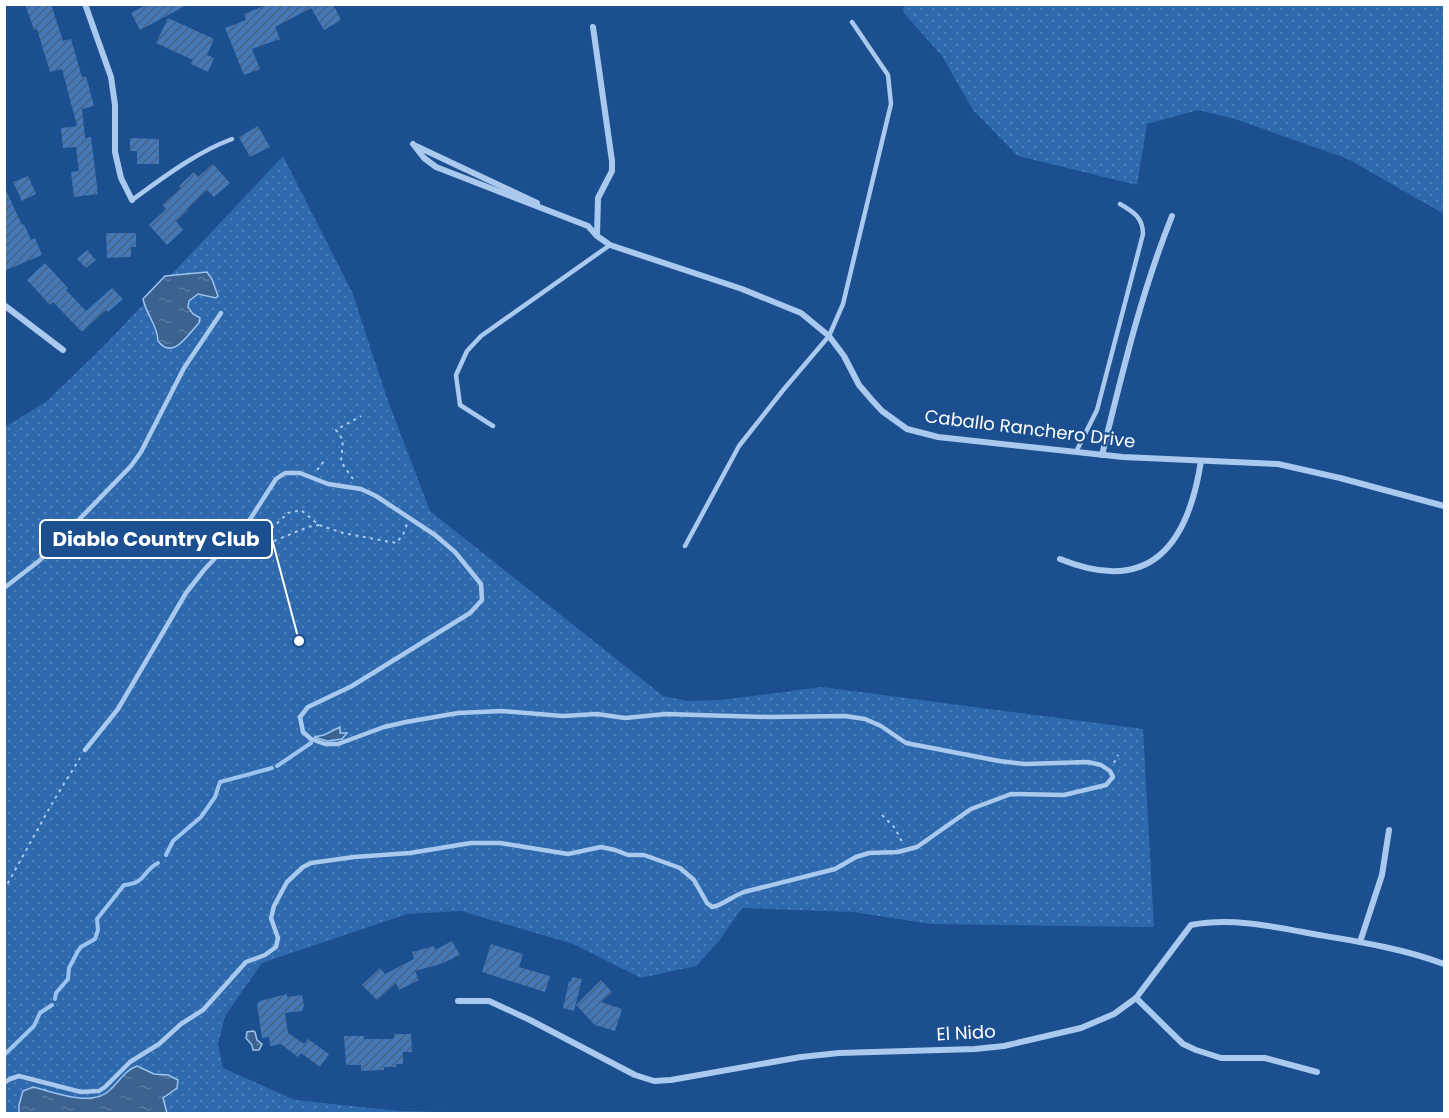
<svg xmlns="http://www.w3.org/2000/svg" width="1449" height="1118" viewBox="0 0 1449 1118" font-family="Poppins,sans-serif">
  <defs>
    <pattern id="grass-dots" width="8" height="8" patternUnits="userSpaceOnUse" patternTransform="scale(1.5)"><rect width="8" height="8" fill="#2e69ad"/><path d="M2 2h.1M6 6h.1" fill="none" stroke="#4d80b9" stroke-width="1.8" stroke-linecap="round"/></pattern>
    <pattern id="water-ripples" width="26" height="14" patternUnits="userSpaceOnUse" patternTransform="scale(1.5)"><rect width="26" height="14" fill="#3c6290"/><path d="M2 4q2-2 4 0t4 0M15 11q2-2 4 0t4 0" fill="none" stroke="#597aa1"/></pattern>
    <pattern id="building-hatch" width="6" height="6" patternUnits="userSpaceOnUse" patternTransform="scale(1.5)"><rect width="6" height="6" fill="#4478b7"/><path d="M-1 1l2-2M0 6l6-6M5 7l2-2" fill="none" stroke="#486282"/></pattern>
  </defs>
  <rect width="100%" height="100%" fill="#1b4f8f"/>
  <g fill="url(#grass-dots)">
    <path d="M 904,5 L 1444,5 L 1444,214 L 1348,159 L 1235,119 L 1198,110 L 1147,124 L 1137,185 L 1018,156 L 973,110 L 942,56 L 903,12 Z"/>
    <path d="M 283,156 L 352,292 L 387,398 L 430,511 L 663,696 L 688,701 L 721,700 L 822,687 L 1143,729 L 1154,927 L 931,924 L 853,912 L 742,908 L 719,941 L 696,966 L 641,978 L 573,944 L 461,911 L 407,914 L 262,963 L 225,1016 L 218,1044 L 223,1068 L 295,1100 L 399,1111 L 487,1113 L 5,1114 L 5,427 L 47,401 L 106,344 Z"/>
  </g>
  <g fill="url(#water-ripples)" stroke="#9cc4f0" stroke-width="1.5">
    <path d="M 207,272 L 212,279 L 218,296 L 216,298 L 198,294 L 189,301 L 188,307 L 193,314 L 200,318 L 199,323 C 188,334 173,361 158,341 C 158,326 146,314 143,299 L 165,276 Z"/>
    <path d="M 340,727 L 340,733 L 347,733 L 342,739 L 327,741 L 314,737 L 324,735 Z"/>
    <path d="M 253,1031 L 255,1032 L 257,1040 L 262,1044 L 259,1050 L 253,1050 L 252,1045 L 246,1038 L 247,1032 Z"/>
    <path d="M 137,1066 L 154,1074 L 168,1075 L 178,1080 L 177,1088 L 163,1098 L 167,1113 L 19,1113 L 19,1105 L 23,1091 L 33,1087 C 54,1092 92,1108 110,1090 C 119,1082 125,1070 137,1066 Z"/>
  </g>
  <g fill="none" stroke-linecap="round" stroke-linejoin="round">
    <g stroke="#9cc4f0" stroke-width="4">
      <path d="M 277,766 L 311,743"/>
      <path d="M 166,855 L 173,841 L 201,817 L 215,797 L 220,782 L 272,768"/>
      <path d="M 55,999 L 56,993 L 68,979 L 69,968 L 78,951 L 81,947 L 95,939 L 98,930 L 97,919 L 124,885 C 147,883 140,873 158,863"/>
      <path d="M 4,1055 L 34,1026 L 40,1013 L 52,1005"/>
    </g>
  </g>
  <g fill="url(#building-hatch)">
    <path d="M 25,4 L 51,4 L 63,41 L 71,39 L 82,77 L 86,76 L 94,106 L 82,109 L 85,138 L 91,137 L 98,194 L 74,197 L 71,172 L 79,171 L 76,147 L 63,148 L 61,128 L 77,126 L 62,69 L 50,72 L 37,29 L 34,30 Z"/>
    <path d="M 148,4 L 189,4 L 140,30 L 131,13 Z"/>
    <path d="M 269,4 L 333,4 L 341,20 L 324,30 L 311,8 L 275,27 L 280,39 L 252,49 L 260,69 L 244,75 L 225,28 L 246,20 L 244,14 Z"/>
    <path d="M 168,18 L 214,39 L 207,55 L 214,58 L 208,72 L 191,64 L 193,60 L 156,43 Z"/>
    <path d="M 258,126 L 270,147 L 250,157 L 239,137 Z"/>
    <path d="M 130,138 L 159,139 L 159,164 L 137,164 L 137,151 L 130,151 Z"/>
    <path d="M 213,164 L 230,183 L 214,197 L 207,190 L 187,209 L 188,210 L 176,221 L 183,230 L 167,245 L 149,225 L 166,209 L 162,205 L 181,188 L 179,186 L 194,172 L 198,177 Z"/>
    <path d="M 28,176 L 36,194 L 22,201 L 13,182 Z"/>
    <path d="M 4,186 L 22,225 L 24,224 L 31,240 L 35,238 L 42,255 L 4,271 Z"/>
    <path d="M 106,233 L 136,233 L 136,247 L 131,247 L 131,257 L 107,258 Z"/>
    <path d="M 87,250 L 96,260 L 86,268 L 77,259 Z"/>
    <path d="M 45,263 L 68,288 L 66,290 L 86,311 L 112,288 L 123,299 L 108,312 L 106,310 L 82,332 L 53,302 L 50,305 L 27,280 Z"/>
    <path d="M 452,941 L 460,955 L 441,964 L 415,971 L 419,980 L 399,990 L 396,983 L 377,1000 L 362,985 L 380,968 L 385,974 L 414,959 L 412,952 L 434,946 L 435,950 Z"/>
    <path d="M 491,944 L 523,954 L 519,967 L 550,976 L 545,992 L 482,972 Z"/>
    <path d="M 572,977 L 582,979 L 574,1011 L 563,1008 L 569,981 L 571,982 Z"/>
    <path d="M 601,980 L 612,992 L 601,1002 L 622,1009 L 615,1031 L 595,1025 L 576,1005 Z"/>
    <path d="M 287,994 L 287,997 L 302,995 L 304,1006 L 302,1011 L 285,1013 L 288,1033 L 304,1044 L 308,1039 L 329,1054 L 320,1067 L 301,1053 L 298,1057 L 281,1044 L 270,1046 L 269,1037 L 262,1038 L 257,1004 L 260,1001 Z"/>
    <path d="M 394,1034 L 411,1034 L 412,1052 L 403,1052 L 403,1064 L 396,1064 L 396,1067 L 384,1067 L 384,1070 L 361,1071 L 361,1065 L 346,1065 L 344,1036 L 364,1036 L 364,1039 L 394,1039 Z"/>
  </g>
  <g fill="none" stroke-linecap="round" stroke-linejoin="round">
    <g stroke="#a9c9ee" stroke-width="2" stroke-dasharray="3 4.5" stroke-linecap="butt">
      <path d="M 317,470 L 325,460"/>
      <path d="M 353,479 L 341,462 L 343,440 L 336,430 L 361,416"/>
      <path d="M 259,523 L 270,530 L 288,513 L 301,510 L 319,525 L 343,533 L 396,543 L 403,535 L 407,524"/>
      <path d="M 274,541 L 308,527 L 319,525"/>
      <path d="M 1114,763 L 1118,755"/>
      <path d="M 882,815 L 895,828 L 902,842"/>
      <path d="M 4,890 L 54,800 L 80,758"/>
    </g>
    <g stroke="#a9c9ee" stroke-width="4.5">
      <path d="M 132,200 C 164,177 195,153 232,139"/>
      <path d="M 493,426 L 460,405 L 456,375 L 467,351 L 481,336 L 610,245"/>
      <path d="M 1076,452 L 1097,410 L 1143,234 C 1143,218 1134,212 1120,204"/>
      <path d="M 685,546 L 739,446 L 784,389 L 829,336 L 843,304 L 891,104 L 888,75 L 852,22"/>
      <path d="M 4,588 L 39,561 L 131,466 L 141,452 L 184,368 L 221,313"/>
      <path d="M 4,1083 L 10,1079 L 19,1076 L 81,1092 L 99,1091 L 105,1087 L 130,1062 L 159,1044 L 181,1024 L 203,1010 L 246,962 L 265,955 L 276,947 L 278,938 L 271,918 L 274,906 L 287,882 L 303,867 L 311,863 L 354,857 L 410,853 L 471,843 L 500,843 L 568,854 L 601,847 L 615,850 L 628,855 L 644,855 L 680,868 L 694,880 L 707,903 L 712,907 C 721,906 733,896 744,892 L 835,869 L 856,857 L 869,853 L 898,852 L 917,847 L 971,809 L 1011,794 L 1064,795 L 1106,785 L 1113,777 L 1110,771 L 1101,765 L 1088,762 L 1025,764 L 999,761 L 906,743 L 881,726 L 865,719 L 845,716 L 768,717 L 666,714 L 625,718 L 597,714 L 563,716 L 502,711 L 458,713 L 406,722 L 384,727 L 338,744 L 325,744 L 311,739 L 303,732 L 300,717 L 308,707 L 352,686 L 470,613 L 482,600 L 481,584 L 455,552 L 435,535 L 376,496 L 361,489 L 328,484 L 300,473 L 285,473 L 276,479 L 247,524 L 204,570 L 186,593 L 118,709 L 85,750"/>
    </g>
    <g stroke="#a9c9ee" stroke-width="6">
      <path d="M 85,4 L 111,77 L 115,105 L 115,152 L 121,178 L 132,200"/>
      <path d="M 593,27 L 612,161 L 612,171 L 598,198 L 597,235"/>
      <path d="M 413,144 L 424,158 L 436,167 L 588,226 L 597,236 L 610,245 L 742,289 L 801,313 L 829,336 L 844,356 L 859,385 L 871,399 L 882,411 L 907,429 L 938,437 L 1123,457 L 1278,464 L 1340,478 L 1444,506"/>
      <path d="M 416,146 L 537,203"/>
      <path d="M 4,305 L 63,350"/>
      <path d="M 1102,455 C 1122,374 1141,293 1172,216"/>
      <path d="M 1060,559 C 1150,596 1188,545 1201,461"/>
      <path d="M 1360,942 L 1382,875 L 1389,830"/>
      <path d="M 1136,998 L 1183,1044 L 1196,1050 L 1221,1058 L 1265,1058 L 1317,1072"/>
      <path d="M 458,1001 L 489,1001 L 530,1020 L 635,1075 L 654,1081 L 671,1080 L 801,1057 L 839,1053 L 975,1049 L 1004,1046 L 1081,1028 L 1114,1014 L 1136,998 L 1191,925 C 1234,917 1275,927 1319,935 C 1361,942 1404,949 1444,964"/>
    </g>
  </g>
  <g text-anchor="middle" stroke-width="4.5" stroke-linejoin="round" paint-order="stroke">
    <g font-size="18" fill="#fff" stroke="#1b4f8f">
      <text transform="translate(1030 429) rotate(7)" y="6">Caballo Ranchero Drive</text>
      <text transform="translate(966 1033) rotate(-3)" y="6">El Nido</text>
    </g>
  </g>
  <path fill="none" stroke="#fff" stroke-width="2" d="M299 641L272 539"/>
  <circle fill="#fff" stroke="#1b4f8f" stroke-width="2" cx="299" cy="641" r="6"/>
  <rect fill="#1b4f8f" stroke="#fff" stroke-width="2" x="40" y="520" width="232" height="38" rx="6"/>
  <g font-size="20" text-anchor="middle" font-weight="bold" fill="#fff">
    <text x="156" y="546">Diablo Country Club</text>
  </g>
  <rect width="1449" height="1118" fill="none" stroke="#ffffff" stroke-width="12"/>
</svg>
